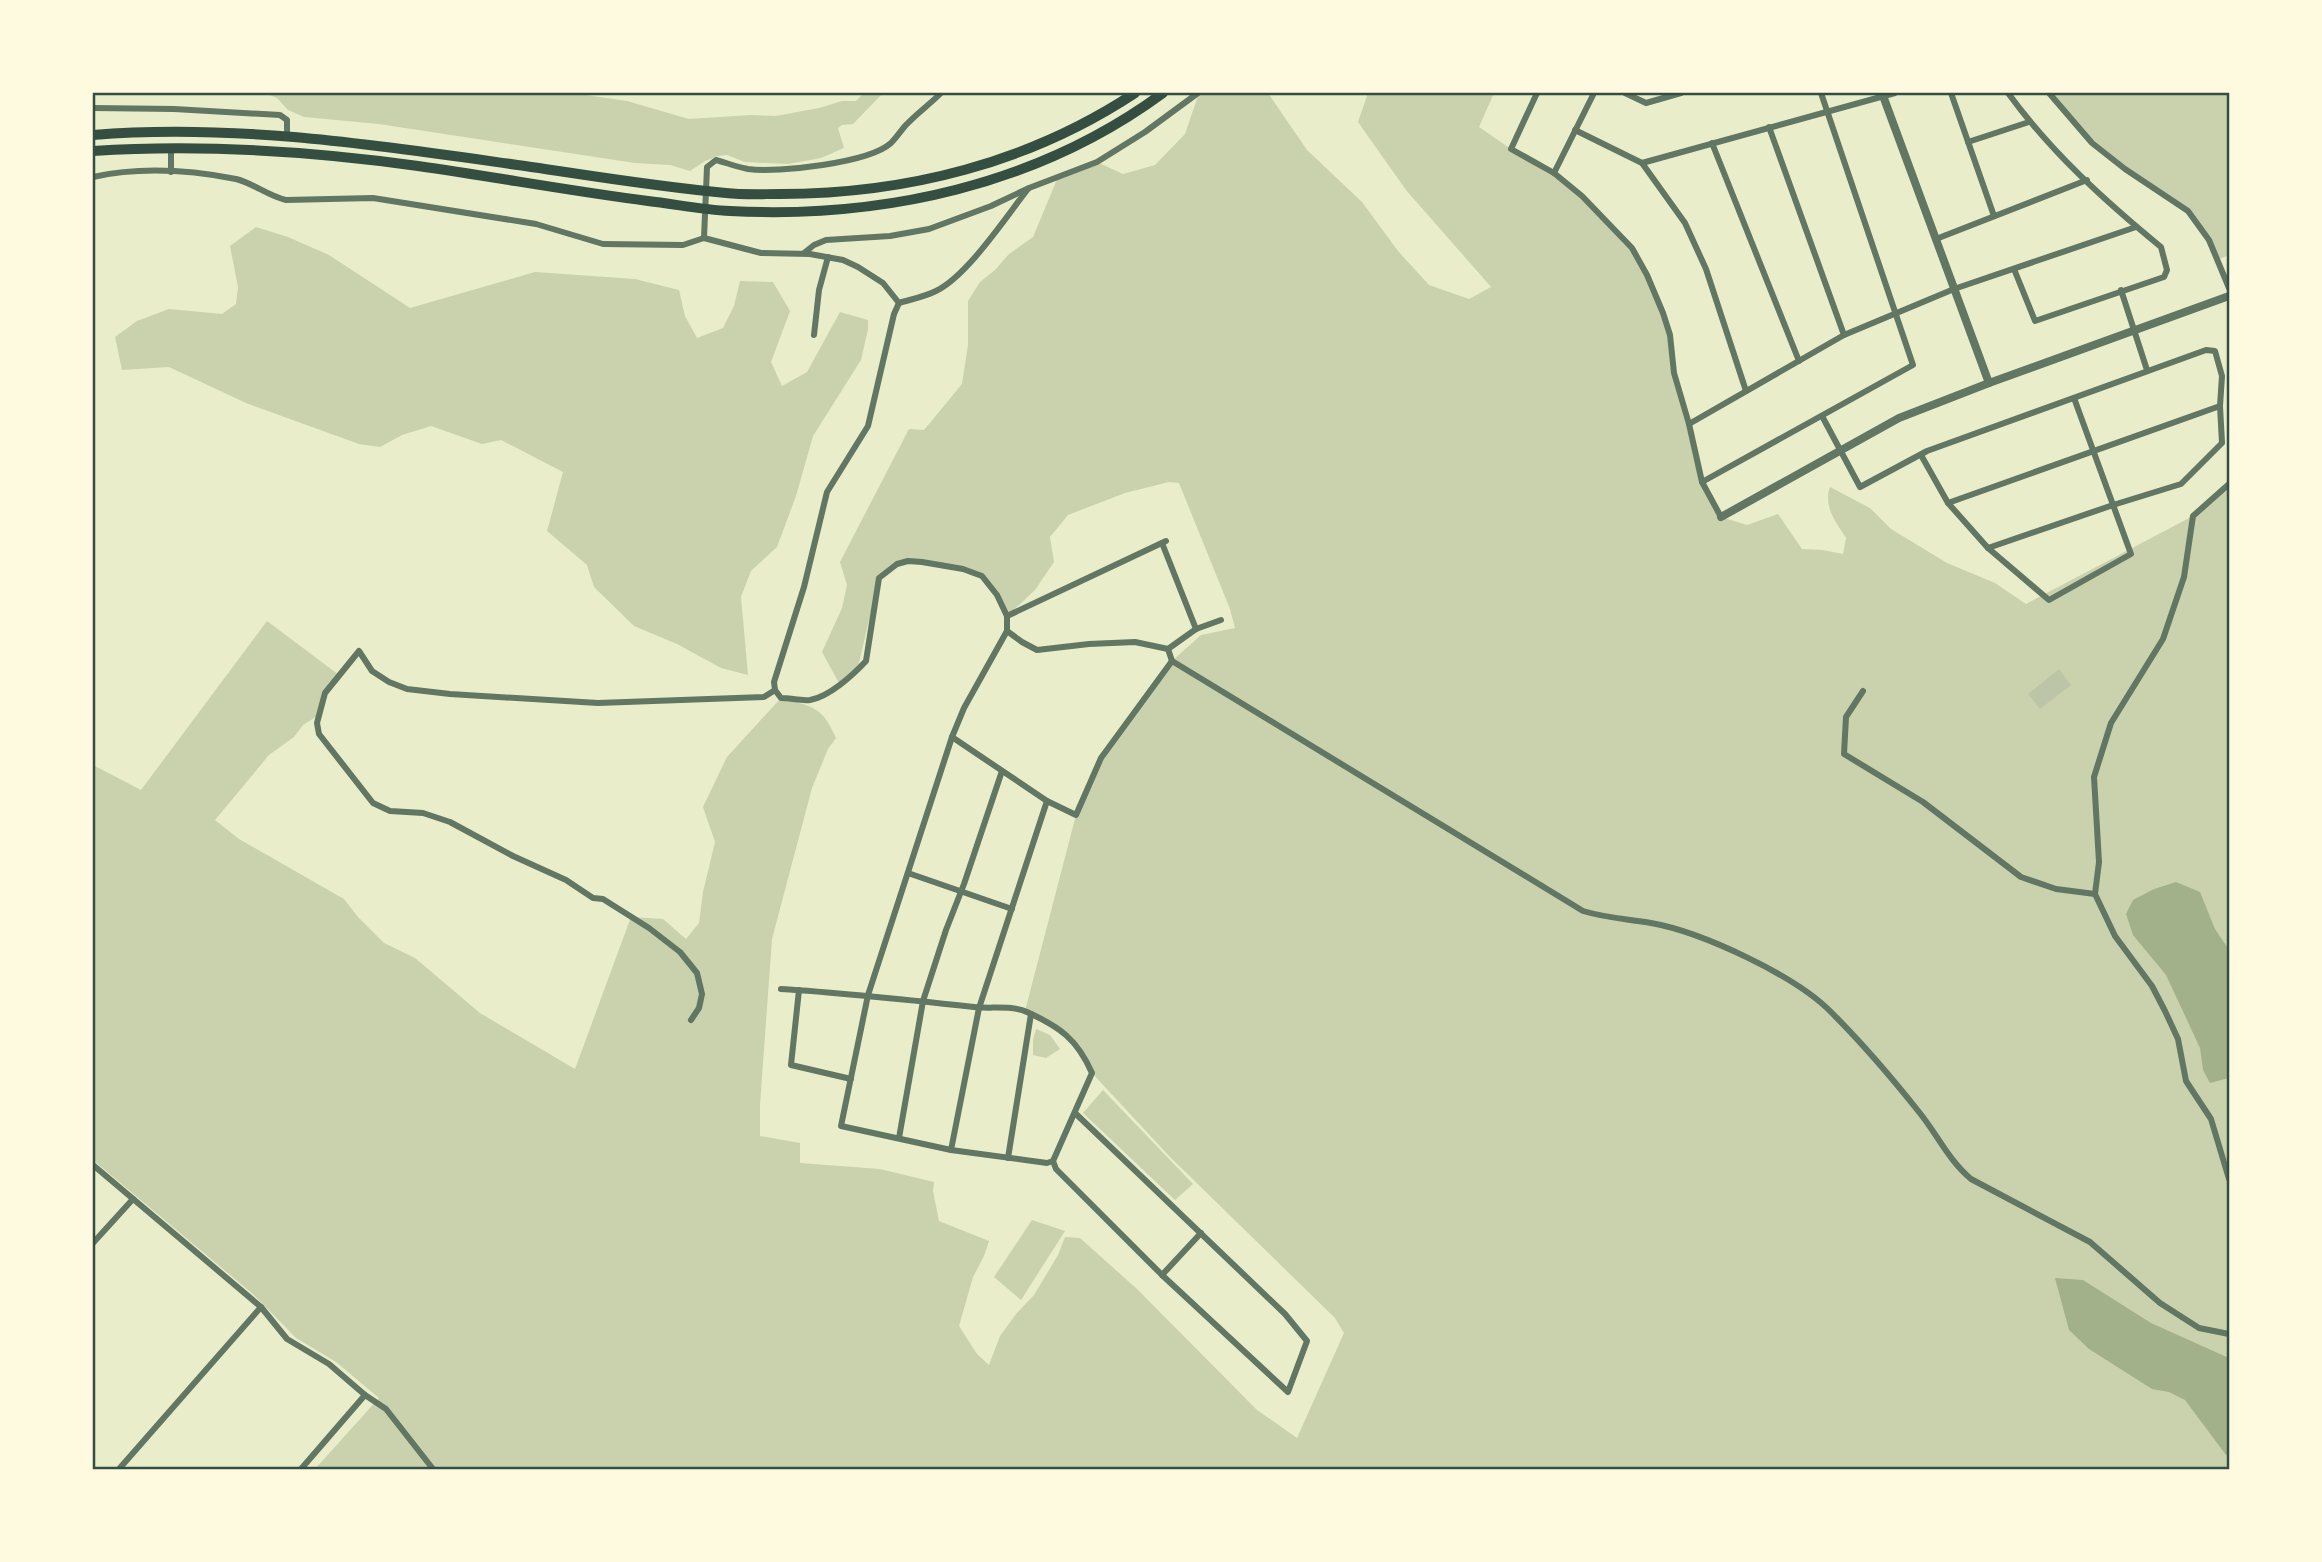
<svg xmlns="http://www.w3.org/2000/svg" width="2322" height="1562" viewBox="0 0 2322 1562" font-family="'Work Sans',sans-serif">
  <rect width="100%" height="100%" fill="#e9edc9"/>
  <g fill="#cad2ad">
    <path d="M 265,93 L 572,93 L 627,101 L 689,119 L 751,115 L 776,116 L 819,108 L 842,101 L 856,101 L 864,93 L 883,93 L 853,124 L 842,125 L 838,128 L 844,148 L 821,158 L 788,164 L 745,162 L 727,155 L 718,156 L 705,161 L 690,171 L 670,165 L 635,163 L 379,124 L 304,117 L 288,110 L 277,98 Z"/>
    <path d="M 1199,93 L 1268,93 L 1307,150 L 1362,202 L 1398,251 L 1429,285 L 1469,299 L 1491,287 L 1406,190 L 1358,122 L 1368,93 L 1494,93 L 1479,127 L 1511,149 L 1554,173 L 1632,248 L 1663,313 L 1674,373 L 1702,482 L 1721,517 L 1747,525 L 1778,514 L 1802,549 L 1823,550 L 1843,554 L 1846,538 C 1836,522 1823,507 1830,487 L 1870,508 L 1891,529 L 1947,563 L 1995,583 L 2026,604 L 2193,516 L 2229,484 L 2229,1469 L 315,1469 L 379,1398 L 336,1362 L 296,1338 L 254,1295 L 93,1160 L 93,765 L 141,790 L 267,621 L 339,675 L 325,693 L 319,715 L 303,725 L 294,737 L 269,755 L 215,820 L 239,839 L 344,899 L 358,917 L 384,943 L 415,958 L 480,1013 L 575,1069 L 631,917 L 663,919 L 686,939 L 699,923 L 703,892 L 715,842 L 703,807 L 727,757 L 781,698 C 813,707 822,706 836,738 L 828,749 L 812,788 L 772,939 L 760,1105 L 760,1136 L 800,1143 L 800,1163 L 880,1169 L 934,1182 L 933,1191 L 939,1221 L 989,1241 L 984,1256 L 973,1277 L 959,1326 L 977,1354 L 989,1365 L 1000,1336 L 1016,1314 L 1034,1295 L 1058,1255 L 1065,1237 L 1080,1238 L 1137,1289 L 1257,1410 L 1297,1438 L 1344,1333 L 1335,1318 L 1170,1157 L 1092,1073 L 1075,1042 L 1025,1011 L 1076,815 L 1101,758 L 1172,661 L 1201,635 L 1235,628 L 1230,609 L 1179,483 L 1169,482 L 1125,493 L 1068,515 L 1050,537 L 1054,562 L 1035,590 L 1007,616 L 982,576 L 963,569 L 908,561 L 879,578 L 857,671 L 840,685 L 822,652 L 842,608 L 847,585 L 840,562 L 909,429 L 924,430 L 962,384 L 968,345 L 968,301 L 980,282 L 995,270 L 1009,254 L 1033,237 L 1058,177 L 1097,162 L 1123,174 L 1155,165 L 1185,134 Z"/>
    <path d="M 2049,93 L 2229,93 L 2229,255 L 2217,260 L 2189,212 L 2092,143 Z"/>
    <path d="M 256,227 L 288,237 L 329,255 L 410,308 L 535,272 L 635,279 L 679,290 L 685,316 L 697,338 L 723,328 L 734,306 L 740,281 L 773,282 L 790,311 L 771,362 L 782,386 L 807,372 L 840,312 L 868,320 L 868,329 L 861,360 L 813,436 L 796,496 L 777,547 L 751,571 L 741,597 L 748,675 L 721,668 L 677,644 L 634,626 L 594,587 L 587,565 L 547,531 L 563,472 L 501,440 L 482,444 L 431,426 L 402,435 L 380,447 L 359,444 L 246,403 L 169,367 L 122,370 L 115,337 L 137,321 L 169,309 L 222,314 L 236,304 L 238,287 L 230,246 Z"/>
    <path d="M 1036,1029 L 1050,1035 L 1060,1049 L 1046,1058 L 1033,1055 L 1033,1040 Z"/>
    <path d="M 1103,1090 L 1193,1184 L 1175,1200 L 1083,1113 Z"/>
    <path d="M 1032,1220 L 1065,1231 L 1021,1300 L 994,1277 Z"/>
  </g>
  <g fill="#a3b18a">
    <path d="M 2176,882 L 2200,892 L 2215,929 L 2229,950 L 2229,1078 L 2210,1083 L 2203,1070 L 2200,1048 L 2166,975 L 2133,935 L 2126,914 L 2133,900 L 2154,889 Z"/>
    <path d="M 2055,1278 L 2083,1280 L 2151,1323 L 2229,1358 L 2229,1454 L 2226,1455 L 2185,1400 L 2169,1392 L 2152,1389 L 2089,1349 L 2069,1330 Z"/>
  </g>
  <path fill="#bcc5a7" d="M 2059,669 L 2071,685 L 2040,709 L 2028,694 Z"/>
  <g fill="none" stroke-linecap="round" stroke-linejoin="round">
    <g stroke="#617663" stroke-width="6">
      <path d="M 1537,93 L 1511,149 L 1554,173 L 1582,196 L 1632,248 L 1647,275 L 1663,313 L 1670,335 L 1674,373 L 1689,424 L 1702,482 L 1721,517"/>
      <path d="M 1625,93 L 1646,103 L 1681,93"/>
      <path d="M 1951,93 L 1994,216"/>
      <path d="M 2008,93 C 2051,152 2105,201 2161,247 L 2167,270 L 2164,277 L 2035,321 L 2014,269"/>
      <path d="M 2049,93 L 2092,143 L 2125,169 L 2188,211 L 2209,240 L 2229,288"/>
      <path d="M 93,108 L 174,109 L 280,115 L 287,120 L 287,137"/>
      <path d="M 1769,127 L 1844,335"/>
      <path d="M 1575,130 L 1642,163 L 1685,223 L 1706,269 L 1746,391"/>
      <path d="M 1968,142 L 2029,122"/>
      <path d="M 1712,143 L 1799,361"/>
      <path d="M 1642,163 L 1895,93"/>
      <path d="M 171,172 L 171,147"/>
      <path d="M 1554,173 L 1594,93"/>
      <path d="M 93,177 C 138,167 190,170 236,179 C 253,183 268,196 286,200 L 373,198 L 536,224 L 603,244 L 683,245 L 704,238 L 761,253 L 810,254 L 843,260 L 858,267 L 883,283 L 899,303"/>
      <path d="M 704,238 L 707,167 L 716,160 C 727,163 737,167 748,169 C 778,173 869,163 891,143 C 896,138 900,132 905,126 C 916,114 929,105 941,93"/>
      <path d="M 1936,239 L 2087,180"/>
      <path d="M 804,253 L 814,245 L 826,240 L 890,236 L 929,229 L 991,206 L 1029,188 L 1097,162 L 1145,132 L 1198,93"/>
      <path d="M 2121,290 L 2147,370"/>
      <path d="M 899,303 L 894,314 L 868,426 L 827,492 L 804,587 L 774,682 L 775,690 L 781,698 C 790,698 801,701 810,700 C 829,697 853,675 866,661 L 879,578 L 897,564 L 908,561 L 922,562 L 963,569 L 982,576 L 997,595 L 1007,616 L 1007,631 L 964,708 L 952,737 L 868,995 L 841,1126 L 951,1150 L 1047,1163 L 1053,1161"/>
      <path d="M 899,303 C 912,299 924,297 936,291 C 968,275 1005,218 1028,189"/>
      <path d="M 814,335 L 819,290 L 828,257"/>
      <path d="M 1822,416 L 1860,487 L 1927,451 L 2206,350 L 2215,351 L 2222,376 L 2220,406 L 2222,443 L 2181,484 L 2113,505 L 1988,548"/>
      <path d="M 1689,424 L 1844,335 L 1954,289 L 2136,227"/>
      <path d="M 1921,455 L 1948,503 L 1988,548 L 2049,600 L 2131,554 L 2074,398"/>
      <path d="M 1702,482 L 1913,365 L 1821,93"/>
      <path d="M 2229,484 L 2193,516 L 2184,577 L 2163,639 L 2111,723 L 2094,777 L 2099,862 L 2095,894 L 2115,936 L 2152,986 L 2165,1011 L 2178,1039 L 2186,1081 L 2211,1119 L 2229,1179"/>
      <path d="M 1948,503 L 2220,406"/>
      <path d="M 1162,543 L 1196,629"/>
      <path d="M 1007,616 L 1166,541"/>
      <path d="M 1221,620 L 1196,629 L 1168,649 L 1172,661 L 1583,911 C 1606,918 1628,919 1651,923 C 1702,932 1796,976 1831,1012 C 1862,1043 1892,1078 1919,1112 C 1937,1134 1949,1161 1971,1179 L 2090,1242 L 2160,1303 L 2199,1328 L 2229,1334"/>
      <path d="M 1007,631 L 1022,642 L 1037,650 L 1089,644 L 1135,642 L 1168,649"/>
      <path d="M 1863,691 L 1846,717 L 1844,754 L 1923,802 L 2021,877 L 2056,889 L 2095,894"/>
      <path d="M 952,737 L 1047,801 L 1076,815 L 1101,758 L 1172,661"/>
      <path d="M 908,873 L 1012,909"/>
      <path d="M 781,989 C 846,993 910,1000 974,1007 C 990,1009 1013,1005 1027,1012 C 1060,1027 1077,1039 1092,1073 L 1053,1161 L 1056,1169 L 1162,1275 L 1288,1392 L 1307,1341 L 1285,1314 L 1075,1113"/>
      <path d="M 799,990 L 791,1065 L 851,1079"/>
      <path d="M 691,1020 L 699,1008 L 702,994 L 697,973 L 680,952 L 649,928 L 603,899 L 593,898 L 566,880 L 513,856 L 450,822 L 423,813 L 390,811 L 373,803 L 319,734 L 317,723 L 325,693 L 359,651 L 372,671 L 389,682 L 407,689 L 450,694 L 598,703 L 764,697 L 775,690"/>
      <path d="M 899,1138 L 923,1001 L 946,930 L 964,884 L 1002,771"/>
      <path d="M 951,1150 L 979,1008 L 1047,801"/>
      <path d="M 1008,1158 L 1031,1014"/>
      <path d="M 93,1165 L 261,1307 L 287,1339 L 329,1364 L 365,1395 L 386,1409 L 433,1469"/>
      <path d="M 93,1243 L 133,1199"/>
      <path d="M 1162,1275 L 1201,1233"/>
      <path d="M 119,1469 L 261,1307"/>
      <path d="M 301,1469 L 365,1395"/>
    </g>
    <g stroke="#617663" stroke-width="8">
      <path d="M 1882,93 L 1989,383"/>
      <path d="M 1721,517 L 1899,418 L 1989,383 L 2229,296"/>
    </g>
    <g stroke="#344e41" stroke-width="10">
      <path d="M 93,135 C 237,123 382,146 525,166 C 592,176 659,187 726,193 C 744,195 762,194 780,194 C 906,194 1029,163 1135,93"/>
      <path d="M 93,151 C 202,144 310,151 418,166 C 495,177 571,191 648,201 C 675,204 702,210 730,211 C 883,219 1038,185 1163,93"/>
    </g>
  </g>
  <rect width="2322" height="1562" fill="none" stroke="#fefae0" stroke-width="189"/>
  <rect x="94" y="94" width="2134" height="1374" fill="none" stroke="#344e41" stroke-width="2.5"/>
</svg>
